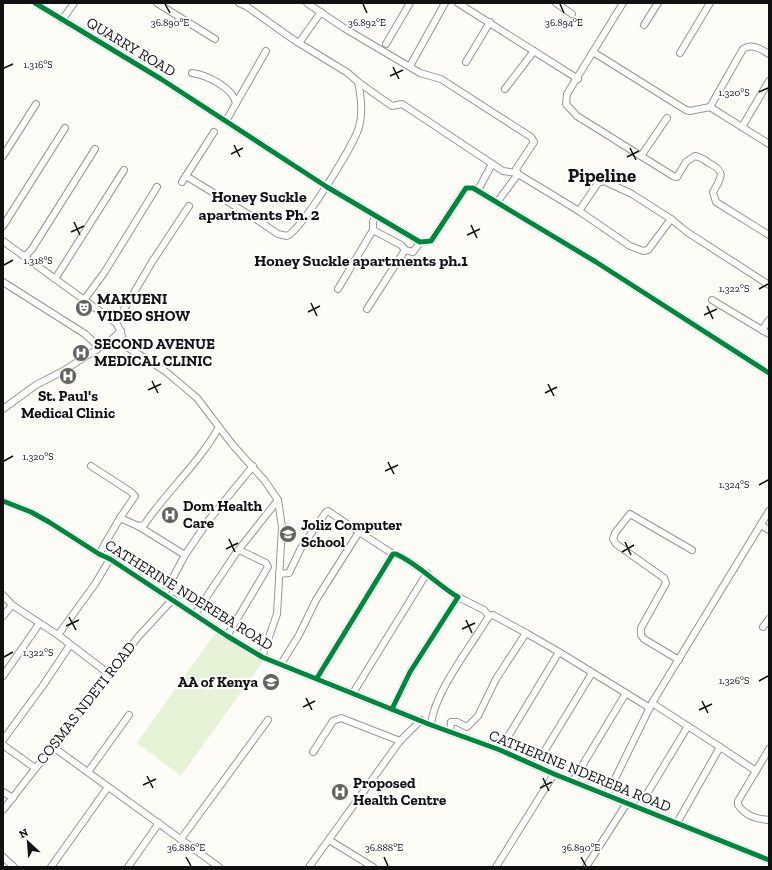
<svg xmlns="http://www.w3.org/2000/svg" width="772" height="870" viewBox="0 0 772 870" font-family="'Zilla Slab',serif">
  <rect width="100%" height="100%" fill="#fdfcf7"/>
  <path fill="#e7f3d7" d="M 216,632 L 264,660 L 181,776 L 137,743 Z"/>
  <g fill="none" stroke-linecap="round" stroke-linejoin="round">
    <g stroke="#979795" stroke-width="8">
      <g id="street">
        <path d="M 35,3 L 161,79 L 327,187 L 420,242 L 431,241 L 466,188 L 473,188 L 596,262 L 769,373"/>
        <path d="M 157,3 L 215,39"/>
        <path d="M 307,3 L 344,28 L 420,73 L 441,79 L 531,137 L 534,142 L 516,169 L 518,174 L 579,211 L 630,246 L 643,251 L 648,250 L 671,219"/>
        <path d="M 458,3 L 578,79"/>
        <path d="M 556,3 L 572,14"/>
        <path d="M 623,3 L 567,94 L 566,104 L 577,116 L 673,176 L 677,177 L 686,162 L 695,156 C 700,157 705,160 709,163 C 727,172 721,178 713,192 L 716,202 L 769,235"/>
        <path d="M 62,20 L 74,3"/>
        <path d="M 644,25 L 658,3"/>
        <path d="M 299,43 L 321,12"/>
        <path d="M 386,44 L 410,3"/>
        <path d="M 593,52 L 686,110 L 690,111 L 710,107 L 769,144"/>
        <path d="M 680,53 L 710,3"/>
        <path d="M 466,62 L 490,22"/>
        <path d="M 410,66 L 445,3"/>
        <path d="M 192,73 C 207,75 233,88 236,103"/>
        <path d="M 358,82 L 392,106 L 402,104 L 503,171 L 517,173"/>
        <path d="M 505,89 L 534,51"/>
        <path d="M 710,107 L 743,49 C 752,43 761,49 769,54"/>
        <path d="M 226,121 L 266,51"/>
        <path d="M 742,127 L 769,81"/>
        <path d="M 3,156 L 36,104"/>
        <path d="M 641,156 L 667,118"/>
        <path d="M 186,176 L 256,219 L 278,234 L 287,236 C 302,229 354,145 359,127 C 363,113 361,96 358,82 L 348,73 L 294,40 L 246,6 L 239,3"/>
        <path d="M 182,182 L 214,132"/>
        <path d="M 478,190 L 492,164"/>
        <path d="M 498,201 L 518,174"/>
        <path d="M 579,211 L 598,183 L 604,181 L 632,194 L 671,219 L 687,232 L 769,285"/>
        <path d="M 3,226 L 65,128"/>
        <path d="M 373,230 L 401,245 L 405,250"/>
        <path d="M 3,241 L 116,323 C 122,331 121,339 127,347 L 165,371 L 197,398 L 232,444 L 265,481 L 278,500 L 282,527 L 277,614 L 262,657"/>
        <path d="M 25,256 L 32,249 L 95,149"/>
        <path d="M 55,279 L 124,170"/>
        <path d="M 3,282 L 85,334 L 99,347"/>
        <path d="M 338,289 L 373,230 L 373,222 L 375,216"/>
        <path d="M 84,300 L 104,273 L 157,187"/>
        <path d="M 712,300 L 762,330"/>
        <path d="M 367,309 L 405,250 L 413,252 L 420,242"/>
        <path d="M 769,320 L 762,330 L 769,334"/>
        <path d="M 116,323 L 152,262 L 189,206"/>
        <path d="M 3,409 L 36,385 L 63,371 L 110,341 L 121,331"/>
        <path d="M 91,466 L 131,492 L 135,496 L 120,518"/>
        <path d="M 3,501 L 31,512 L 49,522 L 99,554 L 110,559 L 227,636 L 262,657 L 431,725 L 500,750 L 554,774 L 769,860"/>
        <path d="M 761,525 L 769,530"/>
        <path d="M 138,526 L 185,555"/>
        <path d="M 359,532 L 393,554"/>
        <path d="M 99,554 L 120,518 L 138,526 L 144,525 C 167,491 199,463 219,427"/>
        <path d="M 279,574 L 289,573 L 301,548 L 326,512 L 328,511 L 359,532 L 316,600 L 299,635 L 281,664"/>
        <path d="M 164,594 L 185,555 L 208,521 L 253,466"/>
        <path d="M 3,595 L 12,605 L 58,635 L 109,674"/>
        <path d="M 458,597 L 484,610 L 489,616"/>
        <path d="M 195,614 L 236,553 L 278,500"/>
        <path d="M 3,616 L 12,605"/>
        <path d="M 763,627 L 769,619"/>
        <path d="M 58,635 L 95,584 L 110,559"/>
        <path d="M 227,636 L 268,567 L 266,563 L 239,550"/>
        <path d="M 679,660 L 644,639 L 641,635 L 641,628 L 666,583 L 664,578 L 616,544 L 613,539 L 615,533 L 630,514 L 692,550"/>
        <path d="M 3,676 L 39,624"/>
        <path d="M 317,678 L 391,557 L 393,554 L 396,554 C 420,565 436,584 458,597 L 410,672 L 392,709"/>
        <path d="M 353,693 L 427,573"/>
        <path d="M 652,703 L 720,747 L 677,823"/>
        <path d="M 431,725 C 434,692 472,645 489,616 L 493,615 L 526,633"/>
        <path d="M 450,732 L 451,722 L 457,722 L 467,727 L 478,716 L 496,679 L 526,633 L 559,652 L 650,708"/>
        <path d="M 3,740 L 44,684 L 70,645"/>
        <path d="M 3,745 L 35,768"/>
        <path d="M 53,747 L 219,867"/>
        <path d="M 720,747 L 756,771 L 769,749"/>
        <path d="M 500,750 L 559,652"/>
        <path d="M 313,752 L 333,721 L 341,718 L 400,741"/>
        <path d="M 536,765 L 592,673"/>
        <path d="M 756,771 L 738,801 L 738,805 C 746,816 756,819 769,820"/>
        <path d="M 88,772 L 129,715"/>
        <path d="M 573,781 L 626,693"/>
        <path d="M 3,792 L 13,798"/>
        <path d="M 607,795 L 652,703 L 769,511"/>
        <path d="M 639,807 L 688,726"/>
        <path d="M 3,810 L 138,637 L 173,599"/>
        <path d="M 181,839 L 268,720"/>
        <path d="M 329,840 L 373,867"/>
        <path d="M 3,857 L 14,867"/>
        <path d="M 51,867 L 108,787"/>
        <path d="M 128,867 L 159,823"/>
        <path d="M 309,867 L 400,741 L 421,720"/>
        <path d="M 496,867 L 554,774"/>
        <path d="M 586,867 L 627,803"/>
      </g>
    </g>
    <use href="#street" stroke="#fffffe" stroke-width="6"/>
    <g stroke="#fff" stroke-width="8">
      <g id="cycleway">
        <path d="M 35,3 L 161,79 L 327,187 L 420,242 L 431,241 L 466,188 L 473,188 L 596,262 L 769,373"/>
        <path d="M 3,501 L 31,512 L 49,522 L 99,554 L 110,559 L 227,636 L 262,657 L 431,725 L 500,750 L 554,774 L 769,860"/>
        <path d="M 317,678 L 391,557 L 393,554 L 396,554 C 420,565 436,584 458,597 L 410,672 L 392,709"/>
      </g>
    </g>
    <use href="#cycleway" stroke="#00873e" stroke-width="5"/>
  </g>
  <path fill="none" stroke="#111" stroke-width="1.5" d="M 165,4 L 170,13M 363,4 L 367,13M 560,4 L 564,13M 393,67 L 399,79M 4,68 L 13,64M 390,76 L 403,70M 759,92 L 768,88M 234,145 L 240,157M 630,148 L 636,160M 231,154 L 243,148M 627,157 L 639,151M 74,222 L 80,235M 471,225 L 477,238M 71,232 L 84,226M 467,235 L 480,229M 4,265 L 13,260M 759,289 L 768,284M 311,303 L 317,316M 707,306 L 713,319M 308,312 L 320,306M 704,315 L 717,309M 152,381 L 158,393M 548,384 L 554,396M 148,390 L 161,384M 545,393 L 557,387M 4,461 L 13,456M 388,462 L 394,474M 385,471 L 398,465M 759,485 L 768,480M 229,539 L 235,552M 625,542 L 631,555M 226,549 L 238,543M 622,552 L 634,545M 69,617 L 76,630M 466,620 L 472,633M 66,626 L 79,620M 462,629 L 475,623M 4,657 L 13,652M 759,681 L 768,676M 306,698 L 312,710M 702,701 L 708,713M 303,707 L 315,701M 699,710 L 712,704M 147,776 L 153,788M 543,778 L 549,791M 143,785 L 156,779M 540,788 L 552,782M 186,857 L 191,866M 384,857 L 388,866M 581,857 L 586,866"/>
  <defs>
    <g id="theatre-disc" transform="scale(0.9)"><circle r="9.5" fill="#646362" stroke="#fff"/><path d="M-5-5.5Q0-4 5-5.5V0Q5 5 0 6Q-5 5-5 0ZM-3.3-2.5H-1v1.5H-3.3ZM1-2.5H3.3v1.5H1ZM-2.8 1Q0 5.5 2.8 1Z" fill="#fff"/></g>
    <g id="hospital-disc" transform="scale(0.9)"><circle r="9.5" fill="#646362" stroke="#fff"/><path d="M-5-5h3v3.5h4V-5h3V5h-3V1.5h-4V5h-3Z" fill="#fff"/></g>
    <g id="university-disc" transform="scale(0.9)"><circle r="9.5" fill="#646362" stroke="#fff"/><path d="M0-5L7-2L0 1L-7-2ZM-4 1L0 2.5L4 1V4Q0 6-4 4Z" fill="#fff"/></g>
  </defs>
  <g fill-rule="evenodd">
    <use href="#theatre-disc" x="84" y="308"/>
    <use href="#hospital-disc" x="81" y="353"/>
    <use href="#hospital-disc" x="68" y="376"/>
    <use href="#hospital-disc" x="170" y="515"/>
    <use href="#university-disc" x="288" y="534"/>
    <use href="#university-disc" x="271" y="682"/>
    <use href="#hospital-disc" x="340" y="792"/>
  </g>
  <g text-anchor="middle" stroke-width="4" stroke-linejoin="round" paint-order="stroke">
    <g font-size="15" fill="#111" stroke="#fff">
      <text transform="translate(131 47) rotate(31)" y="5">QUARRY ROAD</text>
      <text transform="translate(189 595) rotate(32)" y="5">CATHERINE NDEREBA ROAD</text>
      <text transform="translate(86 703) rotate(-52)" y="5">COSMAS NDETI ROAD</text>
      <text transform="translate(580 771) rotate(22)" y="5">CATHERINE NDEREBA ROAD</text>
    </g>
    <g font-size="15" font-weight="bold" fill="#111" stroke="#fff" text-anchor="start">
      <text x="97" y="304">MAKUENI<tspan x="97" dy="17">VIDEO SHOW</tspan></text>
      <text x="94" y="349">SECOND AVENUE<tspan x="94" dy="17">MEDICAL CLINIC</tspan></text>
      <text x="68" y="401" text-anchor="middle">St. Paul's<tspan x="68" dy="17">Medical Clinic</tspan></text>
      <text x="183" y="511">Dom Health<tspan x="183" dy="17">Care</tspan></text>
      <text x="301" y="530">Joliz Computer<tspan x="301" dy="17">School</tspan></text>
      <text x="258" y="687" text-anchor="end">AA of Kenya</text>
      <text x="353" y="788">Proposed<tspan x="353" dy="17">Health Centre</tspan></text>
    </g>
    <g font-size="16" font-weight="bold" fill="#111" stroke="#fff">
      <text x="259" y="202">Honey Suckle<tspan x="259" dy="18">apartments Ph. 2</tspan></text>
      <text x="361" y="266">Honey Suckle apartments ph.1</text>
    </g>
    <g font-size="19" font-weight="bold" fill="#111" stroke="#fff">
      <text x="602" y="182">Pipeline</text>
    </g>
  </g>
  <g font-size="10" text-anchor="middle" fill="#111" stroke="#fff" stroke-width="4" stroke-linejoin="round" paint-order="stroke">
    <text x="170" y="26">36.890°E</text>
    <text x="367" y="26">36.892°E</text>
    <text x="564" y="26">36.894°E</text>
    <text x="38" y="68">1.316°S</text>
    <text x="734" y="96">1.320°S</text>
    <text x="38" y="264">1.318°S</text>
    <text x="734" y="292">1.322°S</text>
    <text x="38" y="460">1.320°S</text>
    <text x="734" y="488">1.324°S</text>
    <text x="38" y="656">1.322°S</text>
    <text x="734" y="684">1.326°S</text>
    <text x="186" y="851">36.886°E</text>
    <text x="384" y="851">36.888°E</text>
    <text x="581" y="851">36.890°E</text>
  </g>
  <rect width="772" height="870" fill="none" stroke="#111111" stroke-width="8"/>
  <g transform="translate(28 842) rotate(334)" stroke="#ffffff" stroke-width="3" paint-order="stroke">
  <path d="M0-3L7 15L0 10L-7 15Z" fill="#111111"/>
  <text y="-6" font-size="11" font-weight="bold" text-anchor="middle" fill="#111111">N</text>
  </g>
</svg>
